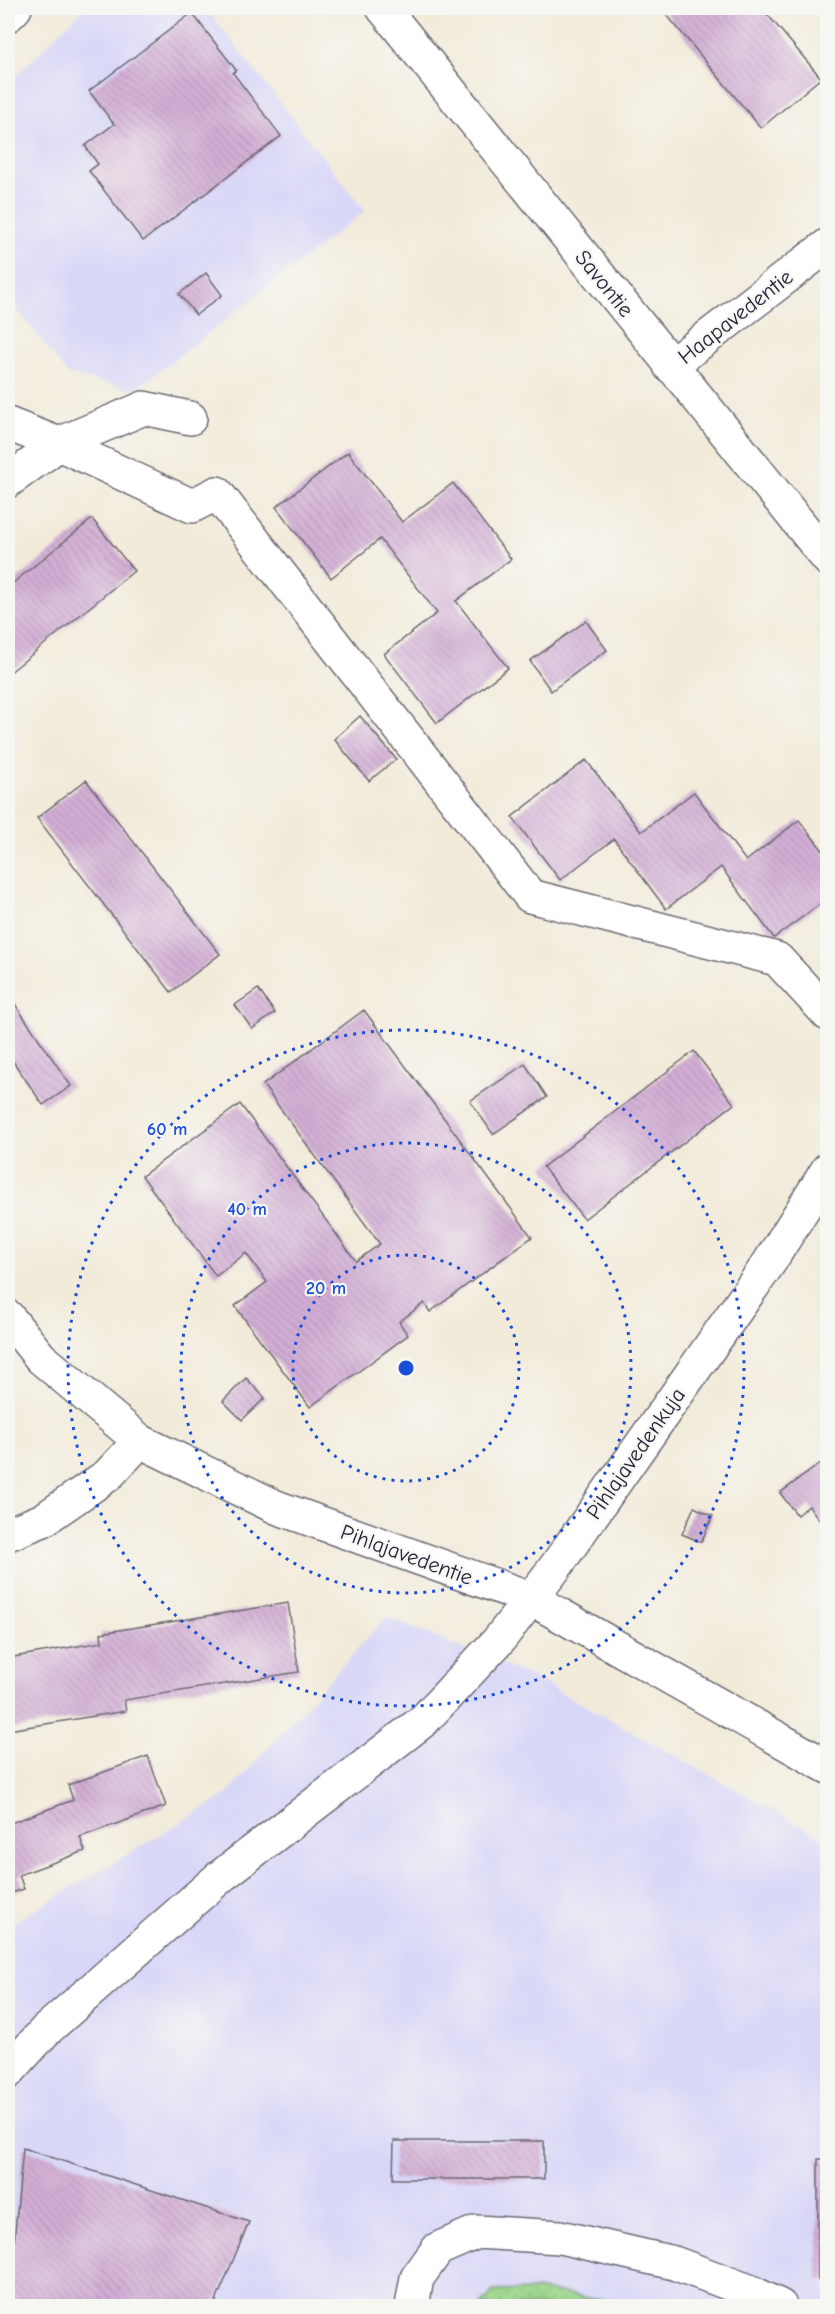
<svg xmlns="http://www.w3.org/2000/svg" width="835" height="2314" viewBox="0 0 835 2314" font-family="'Comic Neue',sans-serif">
  <defs>
    <pattern id="grass-dots" width="8" height="8" patternUnits="userSpaceOnUse" patternTransform="scale(1.5)"><rect width="8" height="8" fill="#9ad68a"/><path d="M2 2h.1M6 6h.1" fill="none" stroke="#84b778" stroke-width="1.8" stroke-linecap="round"/></pattern>
    <pattern id="building-back-hatch" width="6" height="6" patternUnits="userSpaceOnUse" patternTransform="scale(1.5)"><rect width="6" height="6" fill="#d3afd5"/><path d="M-1 5l2 2M0 0l6 6M5-1l2 2" fill="none" stroke="#b596b8"/></pattern>
  </defs>
  <rect width="100%" height="100%" fill="#f6f6f2"/>
  <filter id="ink" filterUnits="userSpaceOnUse"><feTurbulence type="fractalNoise" baseFrequency=".0167" numOctaves="2"/><feDisplacementMap in="SourceGraphic" scale="12" xChannelSelector="R" yChannelSelector="G"/><feConvolveMatrix kernelMatrix="1 2 1 2 8 2 1 2 1" color-interpolation-filters="sRGB"/></filter>
  <filter id="wash" filterUnits="userSpaceOnUse"><feTurbulence type="fractalNoise" baseFrequency=".008" numOctaves="4" result="noise"/><feDisplacementMap in="SourceGraphic" scale="24" xChannelSelector="R" yChannelSelector="G"/><feGaussianBlur stdDeviation="1.35" result="paint"/><feColorMatrix in="noise" values="0 0 0 0 0 0 0 0 0 0 0 0 0 0 0 0 0 1.4 0 .05"/><feComposite in="paint" operator="in"/></filter>
  <g filter="url(#wash)">
    <rect width="100%" height="100%" fill="#f2ebda"/>
    <g fill="#d8d7f8">
      <path d="M 84,8 L 206,8 L 365,211 L 135,390 L 67,374 L 8,297 L 8,84 Z"/>
      <path d="M 386,1617 L 535,1678 L 827,1840 L 827,2306 L 8,2306 L 8,1926 L 225,1796 Z"/>
    </g>
    <path fill="url(#grass-dots)" stroke="#5e7c62" stroke-width="1.5" d="M 542,2290 L 634,2306 L 635,2306 L 480,2306 L 493,2291 Z"/>
    <g id="blocks">
      <g fill="url(#building-back-hatch)">
        <path d="M 661,8 L 762,8 L 821,78 L 761,128 Z"/>
        <path d="M 192,13 L 236,70 L 233,73 L 281,136 L 143,241 L 89,171 L 98,164 L 85,146 L 114,124 L 89,91 Z"/>
        <path d="M 206,273 L 222,295 L 196,315 L 179,294 Z"/>
        <path d="M 348,452 L 402,522 L 453,483 L 511,559 L 456,601 L 508,668 L 437,723 L 384,654 L 437,613 L 380,539 L 331,578 L 276,507 Z"/>
        <path d="M 92,519 L 134,571 L 8,674 L 8,587 Z"/>
        <path d="M 586,621 L 607,650 L 551,691 L 530,661 Z"/>
        <path d="M 360,716 L 396,759 L 369,781 L 334,739 Z"/>
        <path d="M 586,760 L 641,832 L 694,792 L 746,861 L 799,820 L 828,857 L 828,898 L 774,938 L 721,867 L 666,909 L 614,839 L 560,880 L 512,817 Z"/>
        <path d="M 86,780 L 220,954 L 171,992 L 37,818 Z"/>
        <path d="M 258,989 L 275,1013 L 252,1029 L 235,1005 Z"/>
        <path d="M 8,994 L 71,1086 L 43,1105 L 8,1054 Z"/>
        <path d="M 364,1010 L 532,1237 L 430,1312 L 424,1303 L 399,1322 L 408,1335 L 310,1407 L 235,1306 L 267,1282 L 246,1253 L 216,1276 L 142,1176 L 240,1104 L 356,1261 L 380,1244 L 263,1085 Z"/>
        <path d="M 694,1051 L 734,1104 L 584,1219 L 543,1167 Z"/>
        <path d="M 525,1064 L 547,1097 L 493,1134 L 470,1101 Z"/>
        <path d="M 246,1378 L 265,1398 L 242,1420 L 223,1401 Z"/>
        <path d="M 828,1458 L 828,1531 L 809,1506 L 797,1515 L 780,1493 Z"/>
        <path d="M 694,1507 L 713,1516 L 701,1542 L 682,1534 Z"/>
        <path d="M 288,1603 L 299,1672 L 124,1700 L 126,1711 L 8,1730 L 8,1658 L 102,1642 L 101,1633 Z"/>
        <path d="M 148,1756 L 166,1806 L 80,1837 L 85,1851 L 19,1875 L 24,1889 L 8,1894 L 8,1839 L 9,1838 L 8,1824 L 73,1800 L 68,1785 Z"/>
        <path d="M 394,2141 L 544,2141 L 544,2179 L 393,2179 Z"/>
        <path d="M 23,2148 L 249,2222 L 214,2306 L 8,2306 Z"/>
        <rect x="818" y="2159" width="10" height="121"/>
      </g>
    </g>
  </g>
  <g filter="url(#ink)">
    <use href="#blocks" fill-opacity="0" stroke="#6b6873" stroke-width="1.5"/>
    <g fill="none" stroke-linecap="round" stroke-linejoin="round">
      <g stroke="#6b6873" stroke-width="36">
        <g id="minor">
          <path d="M 8,15 L 15,8"/>
          <path d="M 670,366 L 828,245"/>
          <path d="M 8,424 L 59,444 L 192,506 L 217,493 L 530,896 L 777,959 L 828,1014"/>
          <path d="M 8,481 L 59,444 L 144,408 L 190,418"/>
          <path d="M 8,1317 L 41,1358 L 140,1441 L 276,1507 L 530,1598 L 828,1767"/>
          <path d="M 8,1534 L 43,1520 L 108,1475 L 140,1441"/>
          <path d="M 8,2072 L 45,2031 L 220,1877 L 423,1721 L 498,1641 L 554,1569 L 769,1263 L 828,1169"/>
          <path d="M 412,2306 L 417,2278 L 438,2249 L 477,2232 L 560,2237 L 674,2263 L 749,2291 L 780,2306"/>
        </g>
      </g>
      <g stroke="#6b6873" stroke-width="36">
        <path id="major" d="M 383,8 L 828,559"/>
      </g>
      <use href="#minor" stroke="#fff" stroke-width="33"/>
      <use href="#major" stroke="#fff" stroke-width="33"/>
    </g>
  </g>
  <g fill="none" stroke="#1d4ed8" stroke-width="3" stroke-dasharray="3 6">
    <circle cx="406" cy="1368" r="113"/>
    <circle cx="406" cy="1368" r="225"/>
    <circle cx="406" cy="1368" r="338"/>
  </g>
  <g text-anchor="middle" stroke-width="4.5" stroke-linejoin="round" paint-order="stroke">
    <g font-size="22" fill="#22223b" stroke="#f6f6f2">
      <text transform="translate(605 283) rotate(51)" y="8">Savontie</text>
      <text transform="translate(735 316) rotate(-38)" y="8">Haapavedentie</text>
      <text transform="translate(635 1453) rotate(-55)" y="8">Pihlajavedenkuja</text>
      <text transform="translate(407 1554) rotate(20)" y="8">Pihlajavedentie</text>
    </g>
  </g>
  <circle cx="406" cy="1368" r="9" fill="#1d4ed8" stroke="#f6f6f2" stroke-width="3"/>
  <g font-size="18" text-anchor="middle" font-weight="bold" fill="#1d4ed8" stroke="#f6f6f2" stroke-width="4.5" stroke-linejoin="round" paint-order="stroke">
    <text x="167" y="1135">60 m</text>
    <text x="247" y="1215">40 m</text>
    <text x="326" y="1294">20 m</text>
  </g>
  <rect width="835" height="2314" fill="none" stroke="#f6f6f2" stroke-width="30"/>
</svg>
